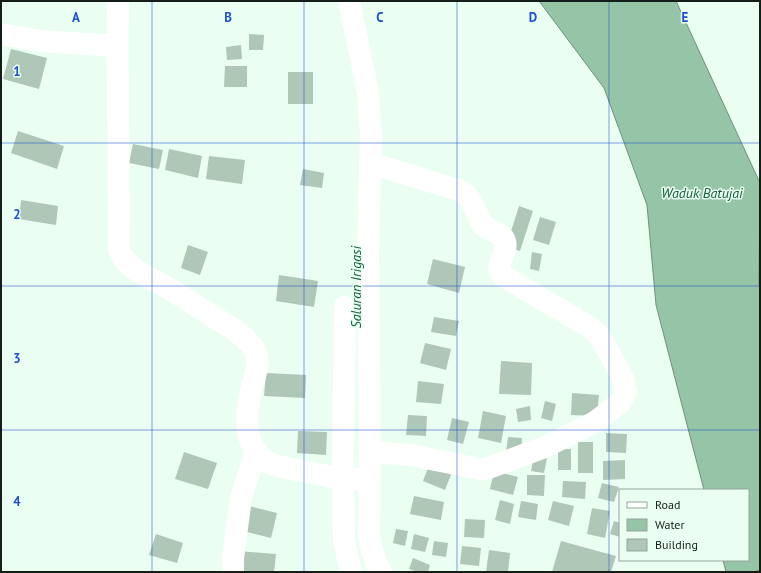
<svg xmlns="http://www.w3.org/2000/svg" width="761" height="573" viewBox="0 0 761 573" font-family="'PT Sans',sans-serif">
  <rect width="100%" height="100%" fill="#eafff1"/>
  <path fill="#95c4a6" stroke="#6e927b" d="M 539,1 L 676,1 L 760,183 L 759,284 L 760,290 L 760,570 L 752,572 L 726,572 L 723,560 L 748,560 L 748,490 L 704,490 L 656,305 L 647,205 L 604,88 Z"/>
  <g fill="#aec7b7">
    <path d="M 249,34 L 264,35 L 263,50 L 249,50 Z"/>
    <path d="M 241,45 L 242,59 L 227,60 L 226,47 Z"/>
    <path d="M 11,49 L 47,58 L 39,89 L 3,79 Z"/>
    <path d="M 225,66 L 247,66 L 247,87 L 224,87 Z"/>
    <rect x="288" y="72" width="25" height="32"/>
    <path d="M 18,131 L 64,146 L 57,169 L 11,153 Z"/>
    <path d="M 133,144 L 163,150 L 159,169 L 129,163 Z"/>
    <path d="M 169,149 L 202,156 L 198,178 L 165,170 Z"/>
    <path d="M 209,156 L 245,160 L 242,184 L 206,179 Z"/>
    <path d="M 303,169 L 324,173 L 322,188 L 300,185 Z"/>
    <path d="M 21,200 L 58,206 L 56,225 L 19,219 Z"/>
    <path d="M 519,206 L 533,211 L 520,251 L 506,247 Z"/>
    <path d="M 540,217 L 556,222 L 549,245 L 533,240 Z"/>
    <path d="M 188,245 L 208,252 L 200,275 L 181,268 Z"/>
    <path d="M 532,252 L 542,254 L 539,271 L 530,269 Z"/>
    <path d="M 433,259 L 465,267 L 459,293 L 427,284 Z"/>
    <path d="M 279,275 L 318,281 L 314,307 L 276,301 Z"/>
    <path d="M 434,317 L 459,321 L 456,336 L 431,332 Z"/>
    <path d="M 425,343 L 451,349 L 446,370 L 420,363 Z"/>
    <path d="M 501,361 L 532,363 L 531,395 L 499,394 Z"/>
    <path d="M 266,373 L 306,375 L 305,398 L 264,396 Z"/>
    <path d="M 418,381 L 444,384 L 441,404 L 416,402 Z"/>
    <path d="M 572,393 L 599,395 L 597,416 L 571,415 Z"/>
    <path d="M 545,401 L 556,404 L 552,421 L 541,418 Z"/>
    <path d="M 530,406 L 531,420 L 518,422 L 516,409 Z"/>
    <path d="M 483,411 L 506,416 L 501,443 L 478,438 Z"/>
    <path d="M 408,415 L 427,416 L 426,436 L 406,435 Z"/>
    <path d="M 452,418 L 469,422 L 463,444 L 447,440 Z"/>
    <path d="M 298,431 L 327,432 L 326,455 L 297,453 Z"/>
    <path d="M 606,433 L 627,434 L 626,453 L 606,452 Z"/>
    <path d="M 508,437 L 522,438 L 521,453 L 506,452 Z"/>
    <rect x="578" y="442" width="15" height="31"/>
    <rect x="558" y="449" width="13" height="21"/>
    <path d="M 184,452 L 217,463 L 208,489 L 175,479 Z"/>
    <path d="M 534,455 L 547,458 L 544,473 L 531,471 Z"/>
    <path d="M 625,460 L 625,479 L 603,480 L 603,461 Z"/>
    <path d="M 430,463 L 452,472 L 445,490 L 423,481 Z"/>
    <path d="M 494,471 L 518,477 L 513,495 L 490,489 Z"/>
    <path d="M 527,475 L 545,475 L 544,496 L 527,495 Z"/>
    <path d="M 563,481 L 586,482 L 585,499 L 562,497 Z"/>
    <path d="M 602,483 L 619,487 L 614,502 L 598,498 Z"/>
    <path d="M 414,496 L 444,502 L 441,520 L 410,514 Z"/>
    <path d="M 500,500 L 514,504 L 510,524 L 495,520 Z"/>
    <path d="M 521,501 L 538,504 L 536,520 L 518,517 Z"/>
    <path d="M 553,501 L 574,506 L 569,526 L 548,520 Z"/>
    <path d="M 249,506 L 277,513 L 271,538 L 243,531 Z"/>
    <path d="M 592,508 L 610,511 L 605,538 L 587,534 Z"/>
    <path d="M 465,519 L 485,520 L 484,538 L 464,537 Z"/>
    <path d="M 614,521 L 620,523 L 620,537 L 610,534 Z"/>
    <path d="M 396,529 L 408,531 L 405,546 L 393,543 Z"/>
    <path d="M 156,534 L 183,543 L 177,563 L 149,555 Z"/>
    <path d="M 414,534 L 429,538 L 425,552 L 411,549 Z"/>
    <path d="M 434,541 L 448,543 L 446,557 L 432,555 Z"/>
    <path d="M 561,541 L 616,556 L 611,572 L 552,572 Z"/>
    <path d="M 462,546 L 481,548 L 479,566 L 460,564 Z"/>
    <path d="M 489,550 L 510,553 L 508,572 L 486,572 Z"/>
    <path d="M 239,551 L 276,554 L 274,572 L 238,572 Z"/>
    <path d="M 413,558 L 430,565 L 428,572 L 418,572 L 409,569 Z"/>
  </g>
  <g fill="none" stroke-linecap="round" stroke-linejoin="round">
    <g stroke="#fff" stroke-width="22">
      <path d="M 118,1 C 117,84 119,167 119,250 C 126,269 150,277 166,287 C 183,297 200,308 217,319 C 228,325 243,335 251,345 C 264,360 254,375 251,391 C 249,397 249,403 248,409 C 246,430 247,443 263,459 C 272,467 295,469 306,472 C 327,476 348,480 370,480"/>
      <path d="M 349,1 L 368,92 L 371,135 L 368,252 L 370,452 L 369,536 L 372,550 L 376,562 L 381,572"/>
      <path d="M 1,34 L 40,41 L 117,46"/>
      <path d="M 370,163 L 458,190 C 462,192 466,194 468,197 C 475,205 477,217 483,225 C 488,231 503,233 505,241 C 509,253 492,266 503,276 L 586,325 L 599,335 L 623,378 L 626,391 L 621,402 L 595,422 L 545,447 L 486,469 L 480,469 L 411,455 L 370,452"/>
      <path d="M 345,307 L 343,457 L 344,541 L 351,572"/>
      <path d="M 233,572 L 233,558 L 241,498 L 256,450"/>
    </g>
  </g>
  <path fill="none" stroke="#1d4ed8" stroke-width="1" stroke-opacity="0.55" d="M 152,1 L 152,572M 304,1 L 304,572M 457,1 L 457,572M 609,1 L 609,572M 1,143 L 760,143M 1,286 L 760,286M 1,430 L 760,430"/>
  <g text-anchor="middle" stroke-width="3" stroke-linejoin="round" paint-order="stroke">
    <g font-size="14" font-style="italic" fill="#12603a" stroke="#eafff1">
      <text x="702" y="198">Waduk Batujai</text>
      <text transform="translate(356 287) rotate(-90)" y="5">Saluran Irigasi</text>
    </g>
  </g>
  <g font-size="13" text-anchor="middle" font-weight="bold" fill="#1d4ed8" stroke="#eafff1" stroke-width="3" stroke-linejoin="round" paint-order="stroke">
    <text x="76" y="22">A</text>
    <text x="228" y="22">B</text>
    <text x="380" y="22">C</text>
    <text x="533" y="22">D</text>
    <text x="685" y="22">E</text>
    <text x="17" y="76">1</text>
    <text x="17" y="219">2</text>
    <text x="17" y="363">3</text>
    <text x="17" y="506">4</text>
  </g>
  <rect width="761" height="573" fill="none" stroke="#141d17" stroke-width="4"/>
  <rect x="619" y="489" width="130" height="72" fill="#eafff1" stroke="#94a59a"/>
  <rect x="627" y="502" width="20" height="6" fill="#ffffff" stroke="#94a59a"/>
  <text x="655" y="509" font-size="12" fill="#141d17">Road</text>
  <rect x="627" y="519" width="20" height="12" fill="#95c4a6" stroke="#94a59a"/>
  <text x="655" y="529" font-size="12" fill="#141d17">Water</text>
  <rect x="627" y="539" width="20" height="12" fill="#aec7b7" stroke="#94a59a"/>
  <text x="655" y="549" font-size="12" fill="#141d17">Building</text>
</svg>
